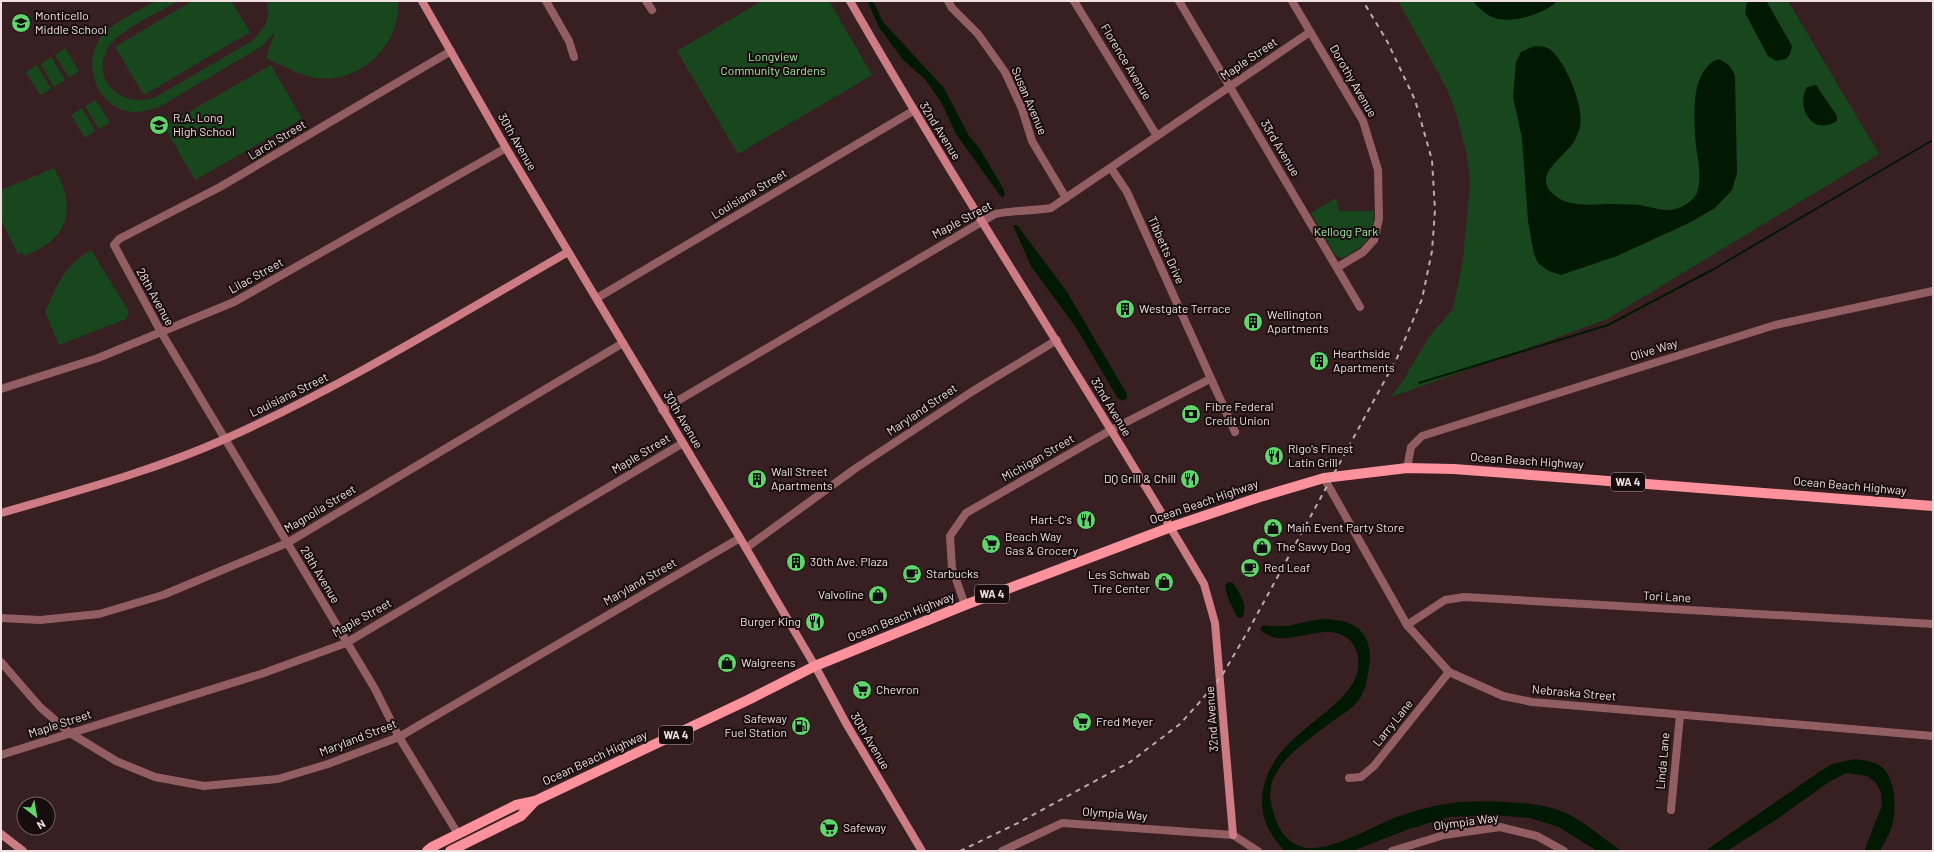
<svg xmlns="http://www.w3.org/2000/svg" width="1934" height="852" viewBox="0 0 1934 852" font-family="Barlow,sans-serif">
  <rect width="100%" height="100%" fill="#382022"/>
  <g fill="#19471d">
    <path d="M 156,1 L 178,1 C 161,11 118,31 109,46 C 88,80 122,110 156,97 L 252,41 L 265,26 L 268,16 L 267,1 L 398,1 C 401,45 360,85 315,78 C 298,75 282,65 266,58 L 275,32 L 262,46 L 159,107 C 148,110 137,114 126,111 C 94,102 82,61 102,36 C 113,22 140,10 156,1 Z"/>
    <path d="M 192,1 L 231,1 L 250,32 L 144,95 L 115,47 Z"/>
    <path d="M 762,1 L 829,1 L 872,75 L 738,154 L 677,51 Z"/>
    <path d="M 1398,1 L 1788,1 L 1879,154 L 1605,320 L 1391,397 L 1404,379 L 1429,337 L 1453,309 L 1463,260 L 1470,183 L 1467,155 L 1456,113 L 1446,87 Z"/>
    <path d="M 65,48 L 79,71 L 69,78 L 55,55 Z"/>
    <path d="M 51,57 L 65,80 L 54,87 L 41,64 Z"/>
    <path d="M 37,65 L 51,89 L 40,95 L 26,72 Z"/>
    <path d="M 271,65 L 302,119 L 195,180 L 164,126 Z"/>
    <path d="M 96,100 L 110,123 L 99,129 L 85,106 Z"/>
    <path d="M 82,108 L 95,131 L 85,138 L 71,115 Z"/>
    <path d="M 54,168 C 58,176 63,185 65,193 C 73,227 53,245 24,256 L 22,253 L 18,254 L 1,220 L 1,190 Z"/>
    <path d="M 1336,198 L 1339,211 L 1374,211 C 1373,230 1371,241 1354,251 C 1350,254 1346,257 1340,258 L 1335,255 L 1311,213 Z"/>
    <path d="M 91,250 L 129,312 L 126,319 L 59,345 L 45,312 C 57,285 64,266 91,250 Z"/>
  </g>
  <g fill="#011903">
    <path d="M 867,1 L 873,1 L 883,22 L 944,88 L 969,136 L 978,146 L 1003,188 L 1005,195 L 1002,198 L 956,134 L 941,102 L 925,79 L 904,61 L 880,29 Z"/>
    <path d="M 1473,1 L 1558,1 C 1544,14 1510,25 1492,17 C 1485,14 1477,6 1473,1 Z"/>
    <path d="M 1747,1 L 1767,2 L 1792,46 L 1790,54 L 1786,59 L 1776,61 L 1768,56 L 1745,13 Z"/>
    <path d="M 1534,46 C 1548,46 1552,49 1560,61 C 1570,74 1584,110 1580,127 C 1579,131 1576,139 1573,143 C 1564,157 1533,175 1552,193 C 1566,207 1588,205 1606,204 C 1617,204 1629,204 1640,205 C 1651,207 1664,212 1676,209 C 1683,207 1694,200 1697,193 C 1703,174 1696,154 1695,136 C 1694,111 1691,71 1718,59 C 1728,63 1731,66 1735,76 L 1737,173 L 1732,190 L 1715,208 L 1691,222 L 1617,256 L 1561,275 L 1549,271 L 1538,263 L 1534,254 L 1528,221 L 1522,138 L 1513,97 L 1516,62 L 1521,52 Z"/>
    <path d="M 1816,85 L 1837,116 L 1837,121 C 1813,137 1795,108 1807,87 Z"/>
    <path d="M 1013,225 L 1017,225 L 1067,292 L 1127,394 L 1127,398 L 1122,401 L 1117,397 L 1077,329 L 1031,266 Z"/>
    <path d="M 1228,582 L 1233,583 C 1239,591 1249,608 1242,618 L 1237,617 L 1228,598 L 1225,585 Z"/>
    <path d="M 1324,619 C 1343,620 1362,623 1368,644 C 1371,654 1370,663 1368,673 C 1367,679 1366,687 1363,692 C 1358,706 1344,713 1333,721 C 1312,737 1286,753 1274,777 C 1266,795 1272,811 1279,827 C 1284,838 1296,847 1307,848 C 1333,850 1370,828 1394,818 C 1407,813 1421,809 1435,806 C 1459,800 1495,801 1520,803 C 1536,804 1553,807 1568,814 C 1587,824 1604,839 1622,851 L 1597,851 L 1559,827 L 1530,818 L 1493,815 L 1449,817 L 1409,829 L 1352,851 L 1284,850 C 1271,837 1262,820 1262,802 C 1263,728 1365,712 1358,658 C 1357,649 1352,640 1344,636 C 1326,625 1298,640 1279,638 C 1273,638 1267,634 1262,632 L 1260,629 L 1263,625 C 1289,630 1299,621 1324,619 Z"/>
    <path d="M 1855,759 C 1863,760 1872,761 1879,765 C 1896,775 1897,809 1892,826 C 1890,834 1884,843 1880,851 L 1864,851 L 1882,806 L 1881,792 L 1876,783 L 1867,776 L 1846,773 L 1829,782 L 1777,819 L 1727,851 L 1705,851 L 1819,772 L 1832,764 Z"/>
  </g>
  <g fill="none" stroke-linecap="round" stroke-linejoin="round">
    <path stroke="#011903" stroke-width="2" d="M 1419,383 L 1608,325 L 1712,270 L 1933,140"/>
    <g stroke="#925e62" stroke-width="8">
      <path d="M 546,1 L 569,41 L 574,57"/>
      <path d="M 646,1 L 652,10"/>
      <path d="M 948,1 L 952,8 L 978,34 L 1005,72 L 1022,109 L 1032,141 L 1066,198"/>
      <path d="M 1074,1 L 1157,136"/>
      <path d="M 1179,1 L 1360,307"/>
      <path d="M 1292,1 L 1363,121 L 1378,170 L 1379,219 L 1374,240 L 1363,252 L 1338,267"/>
      <path d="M 451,51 L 220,187 L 119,239 L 114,245 L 161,332 L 375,689 L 399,737 L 458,834"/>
      <path d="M 1111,168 L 1127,192 L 1235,432"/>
      <path d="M 597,298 L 913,111"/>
      <path d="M 1,389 L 98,358 L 234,302 L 506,148"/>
      <path d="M 662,410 L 995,214 C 1014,210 1032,211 1051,208 L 1310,32"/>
      <path d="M 1407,468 L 1411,447 L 1422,436 L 1775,325 L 1933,291"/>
      <path d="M 1324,478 L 1407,625 L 1449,672 L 1503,696 L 1532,702 L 1933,736"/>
      <path d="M 746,548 L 856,468 L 973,391 L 1057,340"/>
      <path d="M 965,605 L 952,568 L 950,536 L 966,513 L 1111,430 L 1210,379"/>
      <path d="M 1,618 L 40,620 L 99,614 L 163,595 L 287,543 L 623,343"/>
      <path d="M 1407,625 L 1445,600 L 1464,597 L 1933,624"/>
      <path d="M 1,662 L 40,707 L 70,733 L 116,761 L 155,777 L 204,786 L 278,779 L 328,764 L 399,737 L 740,538"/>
      <path d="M 1,755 L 261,674 L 346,643 L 683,443"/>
      <path d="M 1349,778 L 1361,777 L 1374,766 L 1449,672"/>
      <path d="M 1671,810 L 1680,715"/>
      <path d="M 1002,851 L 1062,823 L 1233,835 L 1258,851"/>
      <path d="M 1392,851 L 1444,835 L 1500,827 L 1537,836 L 1564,851"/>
    </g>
    <g stroke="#ce7c83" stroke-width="8">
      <path d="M 422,1 L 506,148 L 740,538 L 815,666 L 847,725 L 922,851"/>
      <path d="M 850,1 C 963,198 1089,388 1204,584 L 1215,623 L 1233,835"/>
      <path d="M 1,513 C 77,491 153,471 225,439 C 344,386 455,317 568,252"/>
      <path d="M 1,834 L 23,851"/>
    </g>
    <g stroke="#fd929d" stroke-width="10">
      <path d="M 427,851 L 432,847 L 516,805 L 535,801 L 750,699 L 815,666 L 965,605 L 1171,527 L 1260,497 L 1324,478 L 1407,468 L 1454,469 L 1933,506"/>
      <path d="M 450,851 L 521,816 L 535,801"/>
    </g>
    <path stroke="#beabac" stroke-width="2" stroke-dasharray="5 5" stroke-linecap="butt" d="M 960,851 L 1018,823 L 1130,762 L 1180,724 L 1198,704 L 1221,677 L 1248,631 L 1397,358 L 1422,299 L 1432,251 L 1435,210 L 1432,160 L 1415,100 L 1387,41 L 1363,1"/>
  </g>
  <defs>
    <g id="school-disc" transform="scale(1)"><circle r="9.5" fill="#60d56b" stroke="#180d0e"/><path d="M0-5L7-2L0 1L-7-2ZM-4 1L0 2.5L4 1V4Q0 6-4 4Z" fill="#111"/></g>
    <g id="building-disc" transform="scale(1)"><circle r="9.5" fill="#60d56b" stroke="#180d0e"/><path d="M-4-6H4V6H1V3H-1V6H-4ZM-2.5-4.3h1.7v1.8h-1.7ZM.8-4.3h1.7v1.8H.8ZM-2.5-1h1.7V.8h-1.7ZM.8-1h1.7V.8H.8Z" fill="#111"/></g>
    <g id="bank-disc" transform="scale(1)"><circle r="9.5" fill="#60d56b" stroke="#180d0e"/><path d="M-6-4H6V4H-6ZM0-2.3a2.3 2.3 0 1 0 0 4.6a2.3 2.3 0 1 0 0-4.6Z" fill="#111"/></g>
    <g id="restaurant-disc" transform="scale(1)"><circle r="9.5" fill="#60d56b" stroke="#180d0e"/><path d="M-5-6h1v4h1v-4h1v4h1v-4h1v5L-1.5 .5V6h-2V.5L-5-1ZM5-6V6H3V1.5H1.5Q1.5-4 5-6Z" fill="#111"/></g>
    <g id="shop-disc" transform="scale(1)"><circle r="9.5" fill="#60d56b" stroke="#180d0e"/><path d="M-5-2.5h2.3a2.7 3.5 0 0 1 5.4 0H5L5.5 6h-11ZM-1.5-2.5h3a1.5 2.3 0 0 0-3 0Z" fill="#111"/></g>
    <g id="supermarket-disc" transform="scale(1)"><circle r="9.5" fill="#60d56b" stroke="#180d0e"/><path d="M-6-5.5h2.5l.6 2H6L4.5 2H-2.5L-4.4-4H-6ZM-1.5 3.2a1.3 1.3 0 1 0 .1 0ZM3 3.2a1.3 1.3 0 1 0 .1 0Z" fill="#111"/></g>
    <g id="cafe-disc" transform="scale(1)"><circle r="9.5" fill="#60d56b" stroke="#180d0e"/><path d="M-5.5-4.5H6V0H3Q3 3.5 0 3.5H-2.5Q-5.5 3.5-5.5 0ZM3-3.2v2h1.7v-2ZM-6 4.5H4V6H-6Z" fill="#111"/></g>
    <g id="fuel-disc" transform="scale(1)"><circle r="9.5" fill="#60d56b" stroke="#180d0e"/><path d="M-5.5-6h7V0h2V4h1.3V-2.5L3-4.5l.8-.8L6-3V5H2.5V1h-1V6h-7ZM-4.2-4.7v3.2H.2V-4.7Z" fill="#111"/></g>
  </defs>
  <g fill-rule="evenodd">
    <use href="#school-disc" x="21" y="23"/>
    <use href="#school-disc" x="159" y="125"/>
    <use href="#building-disc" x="1125" y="309"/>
    <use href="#building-disc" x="1253" y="322"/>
    <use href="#building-disc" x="1319" y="361"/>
    <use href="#bank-disc" x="1191" y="414"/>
    <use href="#restaurant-disc" x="1274" y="456"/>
    <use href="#building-disc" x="757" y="479"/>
    <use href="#restaurant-disc" x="1190" y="479"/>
    <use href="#restaurant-disc" x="1086" y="520"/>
    <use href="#shop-disc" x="1273" y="528"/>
    <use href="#supermarket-disc" x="991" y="544"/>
    <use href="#shop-disc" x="1262" y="547"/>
    <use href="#building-disc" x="796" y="562"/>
    <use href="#cafe-disc" x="1250" y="568"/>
    <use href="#cafe-disc" x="912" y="574"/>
    <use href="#shop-disc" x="1164" y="582"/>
    <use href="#shop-disc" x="878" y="595"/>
    <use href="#restaurant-disc" x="815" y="622"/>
    <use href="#shop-disc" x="727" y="663"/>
    <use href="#supermarket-disc" x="862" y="690"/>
    <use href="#supermarket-disc" x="1082" y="722"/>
    <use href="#fuel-disc" x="801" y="726"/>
    <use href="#supermarket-disc" x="829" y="828"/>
  </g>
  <g text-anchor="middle" stroke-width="4" stroke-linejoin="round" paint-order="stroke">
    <g fill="#180d0e" stroke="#afa0a1" stroke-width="1">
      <rect x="1611" y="473" width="34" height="18" rx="3"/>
      <rect x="975" y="585" width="34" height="18" rx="3"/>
      <rect x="659" y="726" width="34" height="18" rx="3"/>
    </g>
    <g font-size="11" font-weight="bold" fill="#f0dfe0">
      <text x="1628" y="486">WA 4</text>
      <text x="992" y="598">WA 4</text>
      <text x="676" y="739">WA 4</text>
    </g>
    <g font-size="12" fill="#f0dfe0" stroke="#180d0e" text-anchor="start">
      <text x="35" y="20">Monticello<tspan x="35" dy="14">Middle School</tspan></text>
      <text x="173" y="122">R.A. Long<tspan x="173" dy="14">High School</tspan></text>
      <text x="1139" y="313">Westgate Terrace</text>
      <text x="1267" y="319">Wellington<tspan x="1267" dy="14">Apartments</tspan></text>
      <text x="1333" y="358">Hearthside<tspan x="1333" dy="14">Apartments</tspan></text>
      <text x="1205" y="411">Fibre Federal<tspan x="1205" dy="14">Credit Union</tspan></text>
      <text x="1288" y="453">Rigo's Finest<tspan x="1288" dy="14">Latin Grill</tspan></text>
      <text x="771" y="476">Wall Street<tspan x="771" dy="14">Apartments</tspan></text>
      <text x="1176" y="483" text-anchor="end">DQ Grill &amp; Chill</text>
      <text x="1072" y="524" text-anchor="end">Hart-C's</text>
      <text x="1287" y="532">Main Event Party Store</text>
      <text x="1005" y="541">Beach Way<tspan x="1005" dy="14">Gas &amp; Grocery</tspan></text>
      <text x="1276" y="551">The Savvy Dog</text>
      <text x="810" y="566">30th Ave. Plaza</text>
      <text x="1264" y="572">Red Leaf</text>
      <text x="926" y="578">Starbucks</text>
      <text x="1150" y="579" text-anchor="end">Les Schwab<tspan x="1150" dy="14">Tire Center</tspan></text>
      <text x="864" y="599" text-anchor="end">Valvoline</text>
      <text x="801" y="626" text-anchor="end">Burger King</text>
      <text x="741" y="667">Walgreens</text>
      <text x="876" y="694">Chevron</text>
      <text x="787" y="723" text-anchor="end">Safeway<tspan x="787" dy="14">Fuel Station</tspan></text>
      <text x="1096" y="726">Fred Meyer</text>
      <text x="843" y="832">Safeway</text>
    </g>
    <g font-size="12" fill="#a1eaa3" stroke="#180d0e">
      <text x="773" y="61">Longview<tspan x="773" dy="14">Community Gardens</tspan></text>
      <text x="1346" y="236">Kellogg Park</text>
    </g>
    <g font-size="12" fill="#f0dfe0" stroke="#180d0e">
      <text transform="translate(1249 59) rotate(-34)" y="4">Maple Street</text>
      <text transform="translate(1126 62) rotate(59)" y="4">Florence Avenue</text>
      <text transform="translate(1353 81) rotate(60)" y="4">Dorothy Avenue</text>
      <text transform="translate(1029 101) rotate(67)" y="4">Susan Avenue</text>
      <text transform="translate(940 131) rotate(58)" y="4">32nd Avenue</text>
      <text transform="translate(277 140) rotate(-31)" y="4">Larch Street</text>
      <text transform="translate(517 142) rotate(60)" y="4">30th Avenue</text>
      <text transform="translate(1280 148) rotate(59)" y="4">33rd Avenue</text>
      <text transform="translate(749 194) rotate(-31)" y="4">Louisiana Street</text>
      <text transform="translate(962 220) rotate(-28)" y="4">Maple Street</text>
      <text transform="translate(1166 250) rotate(66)" y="4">Tibbetts Drive</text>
      <text transform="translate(256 276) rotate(-29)" y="4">Lilac Street</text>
      <text transform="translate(155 297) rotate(61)" y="4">28th Avenue</text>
      <text transform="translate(1654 350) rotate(-17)" y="4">Olive Way</text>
      <text transform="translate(289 395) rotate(-26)" y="4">Louisiana Street</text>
      <text transform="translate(1111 407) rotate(59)" y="4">32nd Avenue</text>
      <text transform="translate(922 410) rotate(-34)" y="4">Maryland Street</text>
      <text transform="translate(683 420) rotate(59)" y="4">30th Avenue</text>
      <text transform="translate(641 454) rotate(-31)" y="4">Maple Street</text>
      <text transform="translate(1038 458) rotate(-30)" y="4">Michigan Street</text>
      <text transform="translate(1527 461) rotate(4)" y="4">Ocean Beach Highway</text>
      <text transform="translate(1850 486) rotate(5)" y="4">Ocean Beach Highway</text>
      <text transform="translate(1204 502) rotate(-19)" y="4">Ocean Beach Highway</text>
      <text transform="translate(320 509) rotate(-31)" y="4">Magnolia Street</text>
      <text transform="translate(320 575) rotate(59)" y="4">28th Avenue</text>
      <text transform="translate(640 582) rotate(-30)" y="4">Maryland Street</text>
      <text transform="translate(1667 597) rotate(3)" y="4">Tori Lane</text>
      <text transform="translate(901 617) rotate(-22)" y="4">Ocean Beach Highway</text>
      <text transform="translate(362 618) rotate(-29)" y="4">Maple Street</text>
      <text transform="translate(1574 693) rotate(5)" y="4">Nebraska Street</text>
      <text transform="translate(1212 719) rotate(-94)" y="4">32nd Avenue</text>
      <text transform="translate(1393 723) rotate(-51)" y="4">Larry Lane</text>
      <text transform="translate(60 724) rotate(-18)" y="4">Maple Street</text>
      <text transform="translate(358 738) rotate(-21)" y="4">Maryland Street</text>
      <text transform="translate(870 741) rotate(59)" y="4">30th Avenue</text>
      <text transform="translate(595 758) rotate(-25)" y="4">Ocean Beach Highway</text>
      <text transform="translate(1663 761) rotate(-85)" y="4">Linda Lane</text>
      <text transform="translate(1115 814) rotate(4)" y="4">Olympia Way</text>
      <text transform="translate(1466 822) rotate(-8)" y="4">Olympia Way</text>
    </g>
  </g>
  <rect width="1934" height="852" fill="none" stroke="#f0dfe0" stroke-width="4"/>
  <g transform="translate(36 816) rotate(149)"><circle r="19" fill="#180d0e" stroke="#6e6162"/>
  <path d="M0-3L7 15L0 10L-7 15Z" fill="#60d56b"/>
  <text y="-6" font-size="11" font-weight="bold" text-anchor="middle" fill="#f0dfe0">N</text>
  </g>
</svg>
